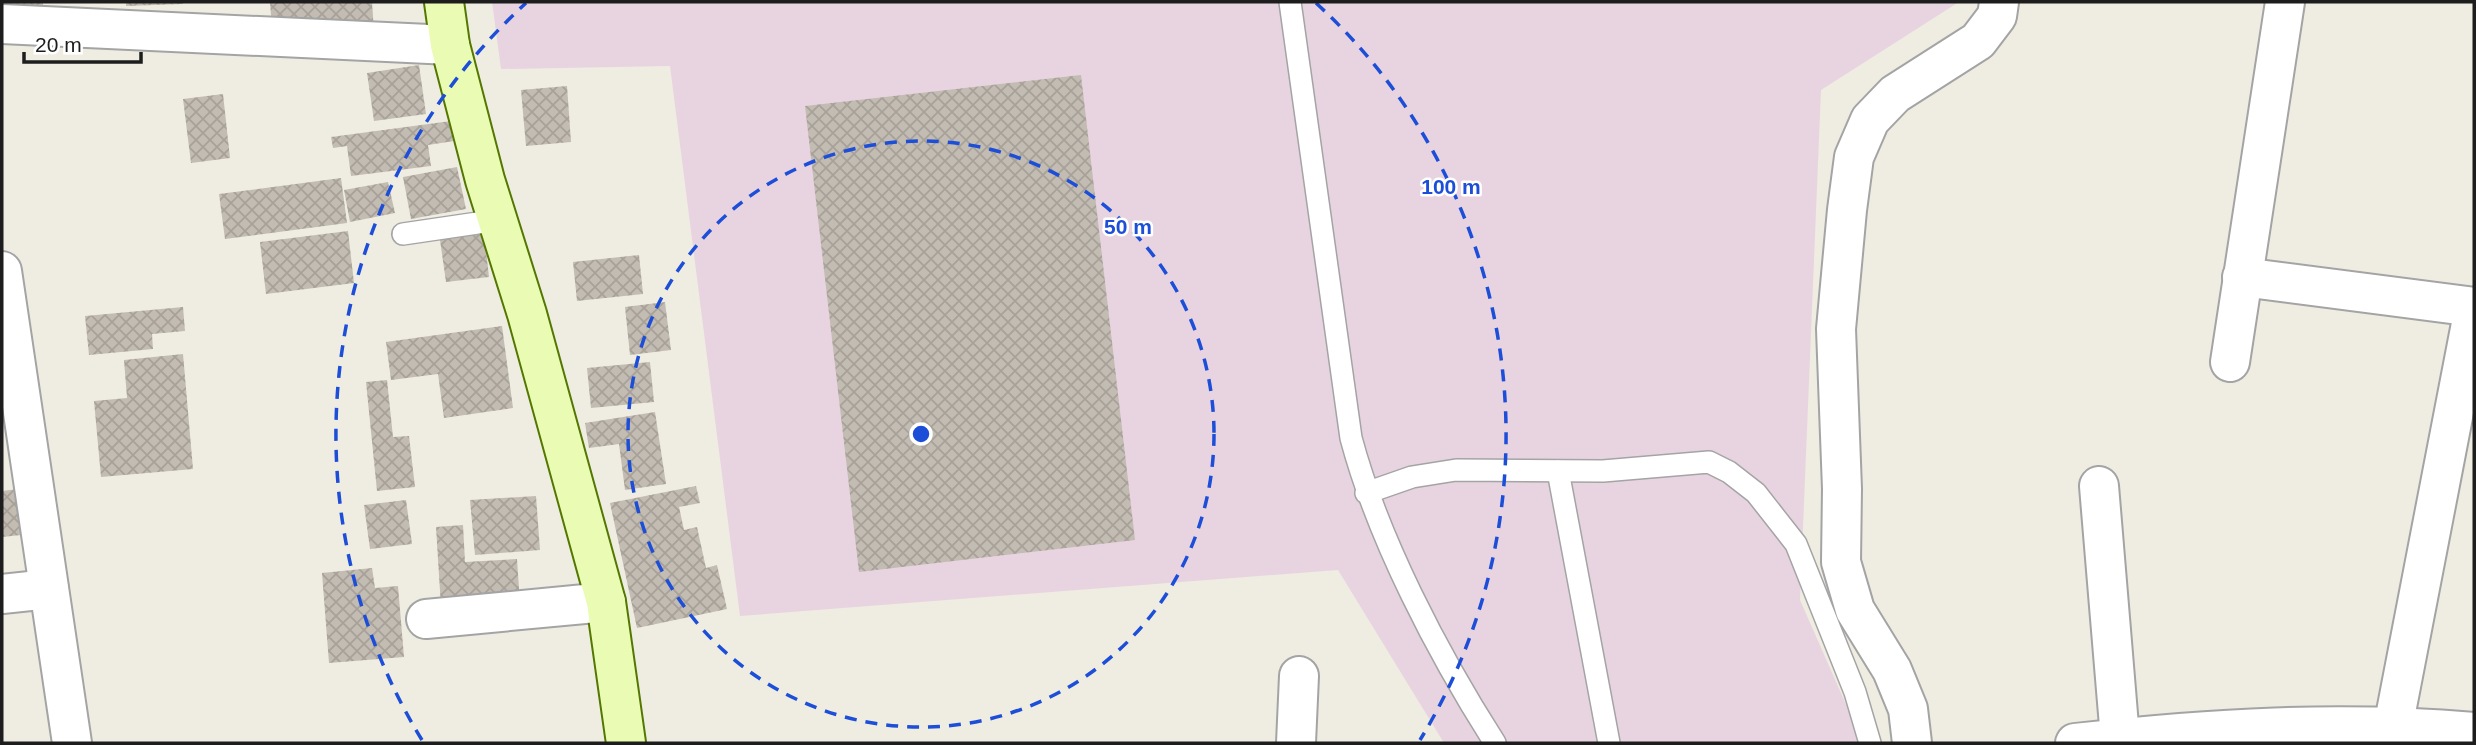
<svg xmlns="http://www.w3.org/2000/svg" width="2476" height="745" viewBox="0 0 2476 745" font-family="Helvetica,sans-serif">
  <defs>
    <pattern id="building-cross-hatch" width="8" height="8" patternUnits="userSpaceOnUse" patternTransform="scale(1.75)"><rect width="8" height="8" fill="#c3bcb2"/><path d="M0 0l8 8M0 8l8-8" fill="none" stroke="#a7a199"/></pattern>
  </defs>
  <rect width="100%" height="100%" fill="#efede2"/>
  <path fill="#e8d4e0" d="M 492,2 L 1959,2 L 1821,90 L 1800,600 L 1863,743 L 1444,743 L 1338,570 L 740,616 L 670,66 L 501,69 Z"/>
  <g fill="url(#building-cross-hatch)">
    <path d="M 2,2 L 43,2 L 43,16 L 2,17 Z"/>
    <path d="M 126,2 L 183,2 L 183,4 L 126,6 Z"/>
    <path d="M 270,2 L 372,2 L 374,32 L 272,28 Z"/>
    <path d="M 419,65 L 426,114 L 374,121 L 367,73 Z"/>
    <path d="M 1081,75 L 1135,540 L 859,572 L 805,106 Z"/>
    <path d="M 567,86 L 571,142 L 526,146 L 521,90 Z"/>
    <path d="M 223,94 L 230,158 L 191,163 L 183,99 Z"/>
    <path d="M 451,121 L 454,141 L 428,145 L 431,166 L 351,176 L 347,146 L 333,148 L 331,137 Z"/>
    <path d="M 457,167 L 466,209 L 411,219 L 403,177 Z"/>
    <path d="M 341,178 L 347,223 L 225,239 L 219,194 Z"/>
    <path d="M 388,182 L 395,213 L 350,222 L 344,190 Z"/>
    <path d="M 348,231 L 354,283 L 266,294 L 260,242 Z"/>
    <path d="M 484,233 L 489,277 L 446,282 L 440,240 Z"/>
    <path d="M 639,255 L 643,294 L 577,301 L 573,262 Z"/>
    <path d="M 665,302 L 671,350 L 630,355 L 625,307 Z"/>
    <path d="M 183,307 L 185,331 L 152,334 L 153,349 L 89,355 L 85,316 Z"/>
    <path d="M 502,326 L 513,408 L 444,418 L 438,374 L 391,380 L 386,342 Z"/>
    <path d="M 183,354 L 193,469 L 101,477 L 94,401 L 127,398 L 124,360 Z"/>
    <path d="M 650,362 L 654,402 L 591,408 L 587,368 Z"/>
    <path d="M 387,380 L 393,437 L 409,436 L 415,487 L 377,491 L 366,382 Z"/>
    <path d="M 655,412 L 666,484 L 625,490 L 619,444 L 589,448 L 585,423 Z"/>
    <path d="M 696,486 L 700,503 L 679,507 L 684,530 L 697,527 L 706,568 L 717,565 L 727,609 L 637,628 L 610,503 Z"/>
    <path d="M 26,488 L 31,534 L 2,537 L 2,491 Z"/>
    <path d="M 536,496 L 540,550 L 475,555 L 470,500 Z"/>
    <path d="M 406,500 L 412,544 L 370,549 L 364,505 Z"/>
    <path d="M 463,525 L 465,562 L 517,559 L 520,603 L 441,607 L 436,527 Z"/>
    <path d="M 372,568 L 375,588 L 398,586 L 404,657 L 329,663 L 322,573 Z"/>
  </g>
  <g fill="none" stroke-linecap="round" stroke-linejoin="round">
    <g stroke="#a4a4a4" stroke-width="24">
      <g id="lane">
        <path d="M 1290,2 L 1351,438 C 1378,539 1438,654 1495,743"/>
        <path d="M 403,234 L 498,220"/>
        <path d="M 1558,471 L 1609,743"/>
        <path d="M 1366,493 L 1412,477 L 1456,470 L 1603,471 L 1709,462 L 1729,472 L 1756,493 L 1796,544 L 1855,692 L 1870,743"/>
      </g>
    </g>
    <g stroke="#a4a4a4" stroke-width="42">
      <g id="street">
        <path d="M 2,24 L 450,45"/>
        <path d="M 2,271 L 72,743"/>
        <path d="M 2242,277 L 2474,307"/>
        <path d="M 2230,362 L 2285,2"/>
        <path d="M 2099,486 L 2120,738"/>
        <path d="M 2,594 L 49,589"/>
        <path d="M 426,619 L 606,602"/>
        <path d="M 1296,743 L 1299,676"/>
        <path d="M 1912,743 L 1908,709 L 1892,670 L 1855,610 L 1841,562 L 1842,489 L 1836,329 L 1847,210 L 1854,157 L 1870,120 L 1895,94 L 1978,41 L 1997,16 L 1999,2"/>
        <path d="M 2075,743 C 2208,728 2341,720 2474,732"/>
        <path d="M 2390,743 L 2474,308"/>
      </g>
    </g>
    <g stroke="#537700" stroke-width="42">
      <path id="secondary" d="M 444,2 L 450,45 L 485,180 L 527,314 L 606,602 L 626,743"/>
    </g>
    <use href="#lane" stroke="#fff" stroke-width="21"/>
    <use href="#street" stroke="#fff" stroke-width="38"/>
    <use href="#secondary" stroke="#eafcb3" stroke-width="38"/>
  </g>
  <g fill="none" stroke="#1d4ed8" stroke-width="3.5" stroke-dasharray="12 9">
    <circle cx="921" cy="434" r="293"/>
    <path d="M422 740A585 585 0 0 1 526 3M1316 3A585 585 0 0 1 1420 740"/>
  </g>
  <circle cx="921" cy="434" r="10" fill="#1d4ed8" stroke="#fff" stroke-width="3.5"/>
  <g font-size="21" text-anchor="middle" font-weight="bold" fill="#1d4ed8" stroke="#fff" stroke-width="5" stroke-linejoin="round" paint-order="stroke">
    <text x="1451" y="194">100 m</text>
    <text x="1128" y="234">50 m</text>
  </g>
  <rect width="2476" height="745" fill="none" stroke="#1d1d1d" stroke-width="7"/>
  <path d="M24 52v10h117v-10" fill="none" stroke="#1d1d1d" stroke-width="3.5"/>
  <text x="35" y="52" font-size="21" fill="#1d1d1d" stroke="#ffffff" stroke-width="5" paint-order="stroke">20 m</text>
</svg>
